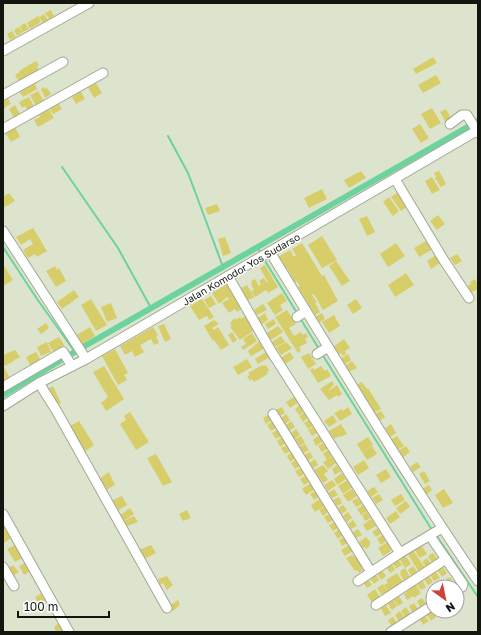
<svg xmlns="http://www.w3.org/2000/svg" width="481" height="635" viewBox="0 0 481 635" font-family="'Golos Text',sans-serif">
  <rect width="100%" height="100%" fill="#dce4cd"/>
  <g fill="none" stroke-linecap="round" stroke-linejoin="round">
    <g stroke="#6cd39f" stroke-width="2">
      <path d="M 168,136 L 188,173 L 203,213 L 223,267"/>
      <path d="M 62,167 L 118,248 L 151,308"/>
      <path d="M 3,247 L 37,299 L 75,352"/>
      <path d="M 258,248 L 260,252"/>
      <path d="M 265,261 L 297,313"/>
      <path d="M 300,318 L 319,349"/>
      <path d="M 322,354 L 432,530"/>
      <path d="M 436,535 L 478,597"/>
    </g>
    <path stroke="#6cd39f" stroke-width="6" d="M 3,395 L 83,347 L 478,121"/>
  </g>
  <g fill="#d8ce69">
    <path d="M 51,10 L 54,16 L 49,19 L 45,13 Z"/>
    <path d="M 44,14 L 48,20 L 43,23 L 39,17 Z"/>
    <path d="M 38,16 L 41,22 L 30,29 L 27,23 Z"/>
    <path d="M 25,23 L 29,29 L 23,32 L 20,26 Z"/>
    <path d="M 19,27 L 23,32 L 17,36 L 14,30 Z"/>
    <path d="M 12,31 L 16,37 L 10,40 L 7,34 Z"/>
    <path d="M 433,57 L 437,63 L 416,74 L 413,69 Z"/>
    <path d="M 36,61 L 39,65 L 37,66 L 40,72 L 19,82 L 15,75 L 20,72 L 19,71 Z"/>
    <path d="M 436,75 L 441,83 L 423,93 L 418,85 Z"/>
    <path d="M 35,79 L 37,83 L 35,84 L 37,89 L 23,97 L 17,88 Z"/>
    <path d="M 94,80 L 102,93 L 94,98 L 86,84 Z"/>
    <path d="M 44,87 L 45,89 L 47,88 L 51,94 L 45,98 L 41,89 Z"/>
    <path d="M 80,90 L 85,99 L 76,104 L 72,97 L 74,95 L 73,94 Z"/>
    <path d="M 38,91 L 44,101 L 36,106 L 30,95 Z"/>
    <path d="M 29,97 L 34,106 L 27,110 L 25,106 L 22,108 L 19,102 Z"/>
    <path d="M 8,98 L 11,104 L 5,107 L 6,108 L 3,110 L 3,100 Z"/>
    <path d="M 57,101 L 62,109 L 53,114 L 48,106 Z"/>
    <path d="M 15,105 L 20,114 L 14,118 L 9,109 Z"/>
    <path d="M 47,106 L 54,118 L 38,127 L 34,120 L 40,117 L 38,113 Z"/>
    <path d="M 432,108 L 441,123 L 430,129 L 421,114 Z"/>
    <path d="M 446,109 L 451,118 L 445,121 L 440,112 Z"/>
    <path d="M 420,124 L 429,138 L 421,143 L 412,129 Z"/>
    <path d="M 14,125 L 20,137 L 11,142 L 4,131 Z"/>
    <path d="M 361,171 L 366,178 L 349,188 L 344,180 Z"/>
    <path d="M 439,171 L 446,184 L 441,187 L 435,178 L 436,177 L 434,173 Z"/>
    <path d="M 432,177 L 440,190 L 432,194 L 425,181 Z"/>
    <path d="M 322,189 L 327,199 L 309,208 L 304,198 Z"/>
    <path d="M 398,192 L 408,206 L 401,211 L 391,197 Z"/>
    <path d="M 9,193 L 15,201 L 5,207 L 3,205 L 3,197 Z"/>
    <path d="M 389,197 L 399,211 L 393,216 L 383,202 Z"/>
    <path d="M 217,204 L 220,211 L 208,215 L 205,208 Z"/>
    <path d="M 438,215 L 445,224 L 437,230 L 430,221 Z"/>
    <path d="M 367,216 L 375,232 L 367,236 L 359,219 Z"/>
    <path d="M 33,228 L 47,251 L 37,257 L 35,254 L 28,258 L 23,250 L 33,244 L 30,239 L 21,245 L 16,237 Z"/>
    <path d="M 322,236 L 337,260 L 322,268 L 308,245 Z"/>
    <path d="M 225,237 L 231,253 L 223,256 L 218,239 Z"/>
    <path d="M 428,240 L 433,249 L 419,257 L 414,248 Z"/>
    <path d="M 302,243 L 322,276 L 324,275 L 338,301 L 323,310 L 314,294 L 312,295 L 317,302 L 315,303 L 320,312 L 315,315 L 298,287 L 300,286 L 297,281 L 295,283 L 287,268 L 285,269 L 278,257 L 290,250 L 294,257 L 296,255 L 292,249 Z"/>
    <path d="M 396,243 L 405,256 L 388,267 L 380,254 Z"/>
    <path d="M 457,254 L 462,261 L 455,265 L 450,258 Z"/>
    <path d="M 436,255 L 440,263 L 431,269 L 427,261 Z"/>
    <path d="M 336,261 L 350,281 L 342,286 L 329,266 Z"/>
    <path d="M 3,264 L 13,280 L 3,286 Z"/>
    <path d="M 265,265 L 278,287 L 268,293 L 266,290 L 255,297 L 251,291 L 254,290 L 251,284 L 252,283 L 251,281 L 255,279 L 259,286 L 261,284 L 259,281 L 264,278 L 267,283 L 268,282 L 260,268 Z"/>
    <path d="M 55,266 L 57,270 L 59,268 L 66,281 L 56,287 L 46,271 Z"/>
    <path d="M 406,273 L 414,285 L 395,297 L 388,285 Z"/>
    <path d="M 475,279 L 478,285 L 478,289 L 469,294 L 465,287 L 471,284 L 470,282 Z"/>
    <path d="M 228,283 L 244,307 L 237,312 L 235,309 L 229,313 L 222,303 L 229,299 L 227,297 L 219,304 L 212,293 Z"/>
    <path d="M 247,285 L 254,297 L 247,301 L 240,289 Z"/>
    <path d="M 74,290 L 79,297 L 62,309 L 57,302 Z"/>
    <path d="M 282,293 L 287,301 L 280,305 L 283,310 L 275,315 L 267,303 Z"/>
    <path d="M 211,296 L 216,304 L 209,308 L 204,300 Z"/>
    <path d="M 91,299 L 107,325 L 96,331 L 81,305 Z"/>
    <path d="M 202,299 L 214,317 L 209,320 L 207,316 L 199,320 L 190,306 Z"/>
    <path d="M 356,299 L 362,308 L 353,314 L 347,305 Z"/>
    <path d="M 111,303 L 117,318 L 107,322 L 101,307 Z"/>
    <path d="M 263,304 L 267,310 L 257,315 L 254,310 Z"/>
    <path d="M 287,310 L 296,324 L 289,328 L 294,336 L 301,332 L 303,335 L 306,333 L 308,337 L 305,339 L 307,343 L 299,347 L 301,350 L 298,353 L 275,317 Z"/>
    <path d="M 265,313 L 268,320 L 260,325 L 256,319 Z"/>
    <path d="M 322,313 L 325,319 L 319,323 L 315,317 Z"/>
    <path d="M 247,315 L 256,329 L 240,340 L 230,327 L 232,326 L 230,323 L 235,318 L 236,320 L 240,317 L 241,319 Z"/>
    <path d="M 334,315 L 340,326 L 329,333 L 322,322 Z"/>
    <path d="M 274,319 L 276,324 L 268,329 L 265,324 Z"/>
    <path d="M 214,320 L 219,324 L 212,328 L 214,330 L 218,327 L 229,345 L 221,350 L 214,340 L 213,341 L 204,326 Z"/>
    <path d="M 46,323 L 49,328 L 41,334 L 37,329 Z"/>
    <path d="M 164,324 L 171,339 L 165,342 L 158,326 Z"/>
    <path d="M 278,326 L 283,332 L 269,341 L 265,334 Z"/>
    <path d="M 90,327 L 95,336 L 81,345 L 75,336 Z"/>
    <path d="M 153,327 L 158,335 L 156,336 L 159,343 L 154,345 L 151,339 L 140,345 L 144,352 L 135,357 L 132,351 L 125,355 L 120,346 Z"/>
    <path d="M 232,332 L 237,340 L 233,343 L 228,335 Z"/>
    <path d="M 252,333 L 257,341 L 243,350 L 241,347 L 246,344 L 243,339 Z"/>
    <path d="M 281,336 L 285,342 L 276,347 L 272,342 Z"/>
    <path d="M 59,337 L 65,346 L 54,353 L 48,343 Z"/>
    <path d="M 262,339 L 267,347 L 251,356 L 248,351 Z"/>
    <path d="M 344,339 L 350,348 L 345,351 L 346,354 L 343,356 L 341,353 L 338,355 L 333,347 Z"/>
    <path d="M 47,342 L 51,352 L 41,356 L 37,347 Z"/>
    <path d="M 286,342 L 292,348 L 281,355 L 276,348 Z"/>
    <path d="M 115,349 L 128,373 L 124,375 L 127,380 L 118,385 L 102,356 Z"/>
    <path d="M 15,350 L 20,357 L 5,366 L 3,363 L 3,355 Z"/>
    <path d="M 36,352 L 41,361 L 31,367 L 26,357 Z"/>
    <path d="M 266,352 L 268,356 L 270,354 L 272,357 L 269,359 L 268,358 L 258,364 L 255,359 Z"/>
    <path d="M 290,352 L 294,358 L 284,365 L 280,358 Z"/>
    <path d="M 309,353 L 316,364 L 308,369 L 301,357 Z"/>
    <path d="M 348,354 L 351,360 L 342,366 L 339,360 Z"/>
    <path d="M 247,359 L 252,367 L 238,375 L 233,367 Z"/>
    <path d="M 352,361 L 357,368 L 347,373 L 343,367 Z"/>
    <path d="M 3,365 L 10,378 L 3,382 Z"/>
    <path d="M 262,365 L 263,366 L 266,365 L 269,370 L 267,372 L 268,374 L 254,382 L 252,379 L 250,381 L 247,376 L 250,375 L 248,373 Z"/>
    <path d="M 104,366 L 124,399 L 106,411 L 101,403 L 108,397 L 93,372 Z"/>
    <path d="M 321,366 L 325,371 L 327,369 L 331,376 L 318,383 L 310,370 L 313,368 L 314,370 Z"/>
    <path d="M 332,381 L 334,384 L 328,391 L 337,385 L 342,394 L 338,397 L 337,395 L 329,400 L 320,389 Z"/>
    <path d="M 362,382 L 367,389 L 368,388 L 381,409 L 373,414 L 356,385 Z"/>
    <path d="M 53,386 L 61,403 L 56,406 L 48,389 Z"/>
    <path d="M 297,395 L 303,403 L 299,405 L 297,403 L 290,408 L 286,402 Z"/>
    <path d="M 300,405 L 304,411 L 299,415 L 295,409 Z"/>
    <path d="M 282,407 L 285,413 L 280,416 L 276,410 Z"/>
    <path d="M 348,407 L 352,414 L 340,421 L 334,413 L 342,409 L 343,411 Z"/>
    <path d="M 381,411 L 385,417 L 379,421 L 375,414 Z"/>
    <path d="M 130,412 L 149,442 L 136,450 L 120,424 L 126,420 L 124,416 Z"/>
    <path d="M 305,412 L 308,418 L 303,422 L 299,416 Z"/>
    <path d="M 286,414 L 290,420 L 285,424 L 281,418 Z"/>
    <path d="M 268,415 L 272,420 L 266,424 L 263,418 Z"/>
    <path d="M 333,415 L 337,422 L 329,427 L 324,421 Z"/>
    <path d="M 309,420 L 313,426 L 308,429 L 304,423 Z"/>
    <path d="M 79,421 L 94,445 L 83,453 L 68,427 Z"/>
    <path d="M 291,421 L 295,427 L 289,431 L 286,425 Z"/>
    <path d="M 272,422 L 276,428 L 271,431 L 267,425 Z"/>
    <path d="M 341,424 L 347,434 L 341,437 L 340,436 L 334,439 L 329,431 Z"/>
    <path d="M 391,424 L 396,433 L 390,437 L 385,428 Z"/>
    <path d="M 317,425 L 320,431 L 312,436 L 308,430 Z"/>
    <path d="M 296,429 L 300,435 L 294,439 L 291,433 Z"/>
    <path d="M 277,430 L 281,436 L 276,439 L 272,433 Z"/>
    <path d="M 319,435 L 323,441 L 316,446 L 313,440 Z"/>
    <path d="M 301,436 L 305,443 L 300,446 L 295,439 Z"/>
    <path d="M 397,436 L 404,446 L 397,450 L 390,440 Z"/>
    <path d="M 282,437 L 286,443 L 280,447 L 277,441 Z"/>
    <path d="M 368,437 L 373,445 L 362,452 L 357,444 Z"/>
    <path d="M 323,443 L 327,449 L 322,452 L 318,446 Z"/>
    <path d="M 305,444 L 309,450 L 304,453 L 300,447 Z"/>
    <path d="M 287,445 L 290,451 L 285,454 L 281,448 Z"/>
    <path d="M 372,446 L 377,454 L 367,460 L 362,452 Z"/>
    <path d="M 406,446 L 410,452 L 402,458 L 398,451 Z"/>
    <path d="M 328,450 L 332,456 L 328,459 L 332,457 L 336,463 L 328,469 L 323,462 L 327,460 L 323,454 Z"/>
    <path d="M 292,452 L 296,458 L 290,462 L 287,456 Z"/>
    <path d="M 310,452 L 313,457 L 308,461 L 304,455 Z"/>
    <path d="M 156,454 L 172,482 L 163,486 L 147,458 Z"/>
    <path d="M 315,459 L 318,465 L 313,468 L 309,463 Z"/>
    <path d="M 296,460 L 300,466 L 295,469 L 291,463 Z"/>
    <path d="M 364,460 L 369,468 L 358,475 L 353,467 Z"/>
    <path d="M 417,462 L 421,467 L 413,472 L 410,467 Z"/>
    <path d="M 323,465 L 328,471 L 324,474 L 328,480 L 323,483 L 314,470 Z"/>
    <path d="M 337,465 L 341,471 L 335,475 L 332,469 Z"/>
    <path d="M 301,468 L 304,474 L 299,477 L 295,471 Z"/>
    <path d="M 386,469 L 391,477 L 381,483 L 376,475 Z"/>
    <path d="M 424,471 L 430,481 L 425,484 L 419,474 Z"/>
    <path d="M 109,472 L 115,485 L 106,490 L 99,479 Z"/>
    <path d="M 342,473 L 346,479 L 337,485 L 334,479 Z"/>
    <path d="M 306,475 L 310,481 L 304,485 L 300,479 Z"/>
    <path d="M 349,479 L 353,487 L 343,494 L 338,486 Z"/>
    <path d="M 332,480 L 336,485 L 328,491 L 324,485 Z"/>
    <path d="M 311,483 L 315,489 L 306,495 L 302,489 Z"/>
    <path d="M 429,485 L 432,490 L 426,495 L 422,489 Z"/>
    <path d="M 374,487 L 378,492 L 371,497 L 367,491 Z"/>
    <path d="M 334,489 L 338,495 L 332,498 L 328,493 Z"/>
    <path d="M 352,489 L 357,496 L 348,502 L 343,495 Z"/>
    <path d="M 444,489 L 453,503 L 443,508 L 435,495 Z"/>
    <path d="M 316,491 L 319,497 L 314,500 L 310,494 Z"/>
    <path d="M 379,494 L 383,500 L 376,504 L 372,498 Z"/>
    <path d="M 401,494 L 405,500 L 395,506 L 391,500 Z"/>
    <path d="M 122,496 L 127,505 L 117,511 L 111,501 Z"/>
    <path d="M 323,497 L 327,504 L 315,512 L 311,505 Z"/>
    <path d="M 339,497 L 342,503 L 337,506 L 333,500 Z"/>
    <path d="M 358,498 L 362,504 L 356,507 L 352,501 Z"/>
    <path d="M 406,501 L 410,507 L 400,514 L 396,508 Z"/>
    <path d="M 343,505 L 347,510 L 342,514 L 338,508 Z"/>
    <path d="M 363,505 L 367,511 L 361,515 L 357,509 Z"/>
    <path d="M 325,506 L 328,512 L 323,516 L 319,510 Z"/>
    <path d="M 130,508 L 134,514 L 122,522 L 134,516 L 138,522 L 125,527 L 119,516 Z"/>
    <path d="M 187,510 L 191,518 L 183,521 L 179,514 Z"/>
    <path d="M 396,511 L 400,517 L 390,524 L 386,518 Z"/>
    <path d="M 348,512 L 352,518 L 347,522 L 343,516 Z"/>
    <path d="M 367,512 L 371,518 L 365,521 L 362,515 Z"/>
    <path d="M 329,514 L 333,520 L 328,523 L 324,517 Z"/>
    <path d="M 371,519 L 376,526 L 367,531 L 363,525 Z"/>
    <path d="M 353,520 L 357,526 L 351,529 L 348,524 Z"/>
    <path d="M 335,522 L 338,528 L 333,531 L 329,525 Z"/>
    <path d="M 3,525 L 11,538 L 4,543 L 3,540 Z"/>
    <path d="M 378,528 L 381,534 L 376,537 L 372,532 Z"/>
    <path d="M 339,529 L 343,535 L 338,539 L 334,533 Z"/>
    <path d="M 358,529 L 362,535 L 356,538 L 353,532 Z"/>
    <path d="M 382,535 L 386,541 L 381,545 L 377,539 Z"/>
    <path d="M 344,537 L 348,543 L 342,546 L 339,540 Z"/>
    <path d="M 366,537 L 371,543 L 369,544 L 370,546 L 366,549 L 365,547 L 363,548 L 359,542 Z"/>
    <path d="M 389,541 L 393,547 L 390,549 L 391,551 L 383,556 L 378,548 Z"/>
    <path d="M 15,545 L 22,558 L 15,562 L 7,549 Z"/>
    <path d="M 151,545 L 156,553 L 144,559 L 139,550 Z"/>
    <path d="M 349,545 L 353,551 L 345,556 L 341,550 Z"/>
    <path d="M 421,545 L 427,554 L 420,558 L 414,549 Z"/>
    <path d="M 413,550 L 425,568 L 419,572 L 407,553 Z"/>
    <path d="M 433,553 L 438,560 L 432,563 L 428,556 Z"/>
    <path d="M 352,555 L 354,557 L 356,556 L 363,566 L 361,568 L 363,570 L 359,573 L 357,570 L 355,571 L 346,558 Z"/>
    <path d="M 405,555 L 411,564 L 405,568 L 399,558 Z"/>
    <path d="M 427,558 L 431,564 L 426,567 L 422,562 Z"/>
    <path d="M 398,559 L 402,565 L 396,569 L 393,563 Z"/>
    <path d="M 25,563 L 30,571 L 24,575 L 19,566 Z"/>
    <path d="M 392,564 L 395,570 L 390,573 L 386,567 Z"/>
    <path d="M 13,565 L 19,572 L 11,577 L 7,569 Z"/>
    <path d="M 413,566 L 418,573 L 412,577 L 408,570 Z"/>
    <path d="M 443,567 L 447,573 L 442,577 L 438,571 Z"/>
    <path d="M 405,568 L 410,577 L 404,581 L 400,574 L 401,573 L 400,571 Z"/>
    <path d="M 382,570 L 386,576 L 381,580 L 377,574 Z"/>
    <path d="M 436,572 L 440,578 L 434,581 L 430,575 Z"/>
    <path d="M 397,573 L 403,582 L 389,593 L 384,585 L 388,583 L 386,580 Z"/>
    <path d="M 375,574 L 379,580 L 374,584 L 370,578 Z"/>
    <path d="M 167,576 L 173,585 L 167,590 L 163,583 L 160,585 L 158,579 Z"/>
    <path d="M 429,576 L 433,582 L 428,585 L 424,579 Z"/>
    <path d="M 450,577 L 455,585 L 453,587 L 449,587 L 446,583 L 448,582 L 446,579 Z"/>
    <path d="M 368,579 L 372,585 L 367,588 L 363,582 Z"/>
    <path d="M 423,581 L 426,587 L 421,590 L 417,584 Z"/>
    <path d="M 415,583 L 421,593 L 414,598 L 413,596 L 407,600 L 404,594 L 409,590 L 408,588 Z"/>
    <path d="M 383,584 L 389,594 L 383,597 L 377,588 Z"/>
    <path d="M 375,589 L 381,599 L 373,604 L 367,595 Z"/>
    <path d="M 431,592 L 433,595 L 433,599 L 429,601 L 425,595 Z"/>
    <path d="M 42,593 L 45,600 L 39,604 L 35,597 Z"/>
    <path d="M 460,593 L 464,600 L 459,603 L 457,601 L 457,595 Z"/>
    <path d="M 399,596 L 403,603 L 398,606 L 393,599 Z"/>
    <path d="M 422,598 L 426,603 L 420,607 L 417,601 Z"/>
    <path d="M 178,600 L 180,605 L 173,611 L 169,606 Z"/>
    <path d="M 393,600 L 397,606 L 392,610 L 387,603 Z"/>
    <path d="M 414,603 L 418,609 L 412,612 L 409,606 Z"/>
    <path d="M 385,604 L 391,613 L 385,616 L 380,607 Z"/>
    <path d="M 406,607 L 410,613 L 405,617 L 401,611 Z"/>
    <path d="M 400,611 L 404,617 L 399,621 L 395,615 Z"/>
    <path d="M 432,611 L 436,617 L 431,621 L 426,614 Z"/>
    <path d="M 424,615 L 429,621 L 423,625 L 419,618 Z"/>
    <path d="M 393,617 L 397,623 L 392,627 L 388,620 Z"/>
    <path d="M 59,623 L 64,632 L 56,632 L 54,627 Z"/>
  </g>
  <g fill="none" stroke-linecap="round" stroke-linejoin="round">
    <g stroke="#a2a994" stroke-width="11">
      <g id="minor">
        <path d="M 3,51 L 89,3"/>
        <path d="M 3,95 L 63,62"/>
        <path d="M 450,124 L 462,115 L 467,115 L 478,133"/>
        <path d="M 3,129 L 103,73"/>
        <path d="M 395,179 L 443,259 L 469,298"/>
        <path d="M 3,231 L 86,359"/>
        <path d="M 270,252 C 338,363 405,474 478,581"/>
        <path d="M 228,276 L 271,351 L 400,553"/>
        <path d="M 297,317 L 306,311"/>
        <path d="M 317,354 L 328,347"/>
        <path d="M 39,383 L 56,410 L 167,608"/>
        <path d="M 3,387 L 63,352 L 72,366"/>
        <path d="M 3,406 L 39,383 L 86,359 L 478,130"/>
        <path d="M 273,414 L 371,572"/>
        <path d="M 3,514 L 69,632"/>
        <path d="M 430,536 L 463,584 L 462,587 L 457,590"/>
        <path d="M 3,567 L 14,586"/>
        <path d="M 358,581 L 400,553 L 442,528"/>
        <path d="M 376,605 L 446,559"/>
        <path d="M 391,632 L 433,605"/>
      </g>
    </g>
    <use href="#minor" stroke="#fff" stroke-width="9"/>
  </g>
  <g text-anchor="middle" stroke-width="3" stroke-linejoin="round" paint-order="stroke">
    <g font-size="10" fill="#13160e" stroke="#fff">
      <text transform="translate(241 269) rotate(-30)" y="4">Jalan Komodor Yos Sudarso</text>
    </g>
  </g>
  <rect width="481" height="635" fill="none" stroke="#13160e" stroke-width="8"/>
  <g transform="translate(445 599) rotate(147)"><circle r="19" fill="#ffffff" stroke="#a1a29f"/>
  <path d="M0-3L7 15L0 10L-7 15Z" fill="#ce4136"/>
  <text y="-6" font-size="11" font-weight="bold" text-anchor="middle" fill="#13160e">N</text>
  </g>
  <path d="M18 611v6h91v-6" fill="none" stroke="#13160e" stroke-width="2"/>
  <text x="24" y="611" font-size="12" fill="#13160e" stroke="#ffffff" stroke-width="3" paint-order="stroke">100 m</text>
</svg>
